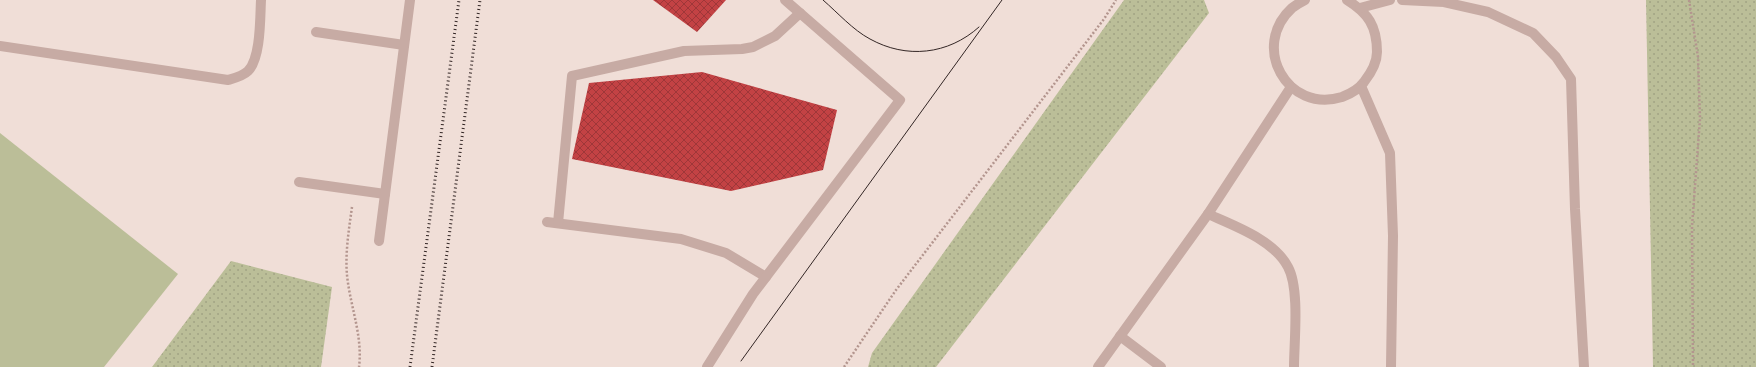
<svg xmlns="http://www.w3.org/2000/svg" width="1756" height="367" viewBox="0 0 1756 367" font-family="'Work Sans',sans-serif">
  <defs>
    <pattern id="grass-dots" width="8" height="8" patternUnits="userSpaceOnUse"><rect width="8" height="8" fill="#bbbe98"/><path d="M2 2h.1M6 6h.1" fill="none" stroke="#a1a383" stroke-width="1.8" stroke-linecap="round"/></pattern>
    <pattern id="building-cross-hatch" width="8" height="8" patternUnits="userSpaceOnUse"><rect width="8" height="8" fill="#c34244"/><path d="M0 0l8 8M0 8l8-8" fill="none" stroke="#9f3739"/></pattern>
  </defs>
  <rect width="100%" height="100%" fill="#f0ded7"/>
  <g fill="url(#grass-dots)">
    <path d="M 1124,0 L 1204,0 L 1209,13 L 936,367 L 868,367 L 872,353 Z"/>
    <path d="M 1646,0 L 1756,0 L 1756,367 L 1653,367 Z"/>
    <path d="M 231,261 L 332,287 L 321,367 L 152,367 Z"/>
  </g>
  <path fill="#bbbe98" d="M 0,133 L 178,274 L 104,367 L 0,367 Z"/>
  <g fill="url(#building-cross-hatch)">
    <path d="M 653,0 L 726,0 L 697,32 Z"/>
    <path d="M 702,72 L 837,110 L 823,170 L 731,191 L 572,159 L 589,83 Z"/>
  </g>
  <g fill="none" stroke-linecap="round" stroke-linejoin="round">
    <g stroke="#b3958e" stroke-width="2.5" stroke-dasharray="2 2" stroke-linecap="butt">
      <path d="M 1689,0 L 1698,57 L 1700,119 L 1692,226 L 1693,367"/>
      <path d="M 352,207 C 349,229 345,253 347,275 C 350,306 363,336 359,367"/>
      <path d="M 844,367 L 896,290 L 1104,19 L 1116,0"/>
    </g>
    <g stroke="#c7aba4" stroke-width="10">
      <path d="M 1305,0 C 1301,2 1296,5 1292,8 C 1250,46 1287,114 1342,97 C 1350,94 1359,89 1364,82 C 1371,73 1377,63 1377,52 C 1377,26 1368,13 1347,0"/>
      <path d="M 1402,0 L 1444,2 L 1488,12 L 1533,33 L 1556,57 L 1571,79 L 1575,209 L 1584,367"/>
      <path d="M 1360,8 L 1390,0"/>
      <path d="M 316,32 L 404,45"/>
      <path d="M 0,46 L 228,80 C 235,78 243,76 248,71 C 261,58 260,18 261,0"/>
      <path d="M 1361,86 L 1390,153 L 1393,236 L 1391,367"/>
      <path d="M 299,182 L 385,194"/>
      <path d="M 1208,214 C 1235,226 1274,240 1288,267 C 1300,289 1294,342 1294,367"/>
      <path d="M 547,222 L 681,239 L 726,253 L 766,277"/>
      <path d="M 558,223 L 572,76 L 684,51 L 742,49 L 753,47 L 775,36 L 800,13"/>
      <path d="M 1120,336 L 1161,367"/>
      <path d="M 707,367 L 753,294 L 900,100 L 785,0"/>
      <path d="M 1098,367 L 1208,214 L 1291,87"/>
    </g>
    <path stroke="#c7aba4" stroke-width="10" d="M 379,241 L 410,0"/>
    <g stroke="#332625" stroke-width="1">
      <path d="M 823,0 C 838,13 853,30 870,39 C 906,59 948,55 979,27"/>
      <path d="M 741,361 L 1002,0"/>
    </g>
    <g stroke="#332625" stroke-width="3" stroke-dasharray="1 3" stroke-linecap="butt">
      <path d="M 410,367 L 459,0"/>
      <path d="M 432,367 L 480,0"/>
    </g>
  </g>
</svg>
